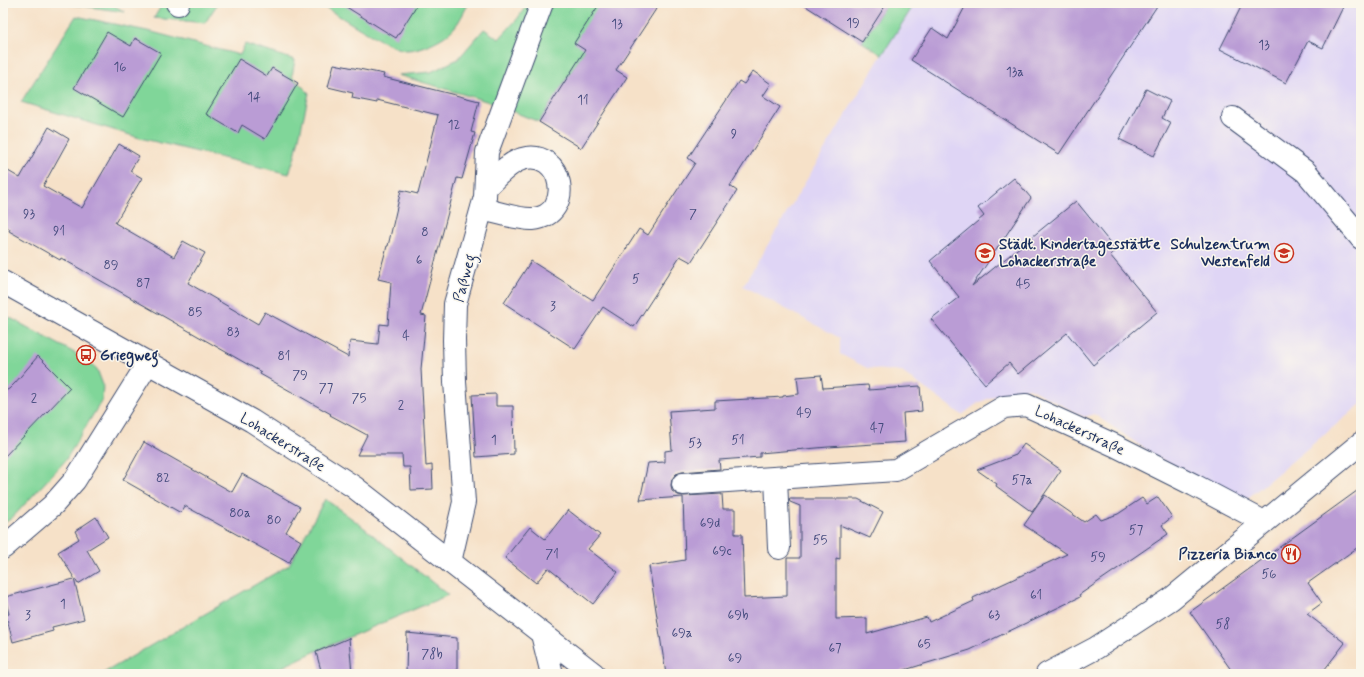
<svg xmlns="http://www.w3.org/2000/svg" width="1364" height="677" viewBox="0 0 1364 677" font-family="Mynerve,sans-serif">
  <rect width="100%" height="100%" fill="#fbf7ec"/>
  <filter id="ink" filterUnits="userSpaceOnUse"><feTurbulence type="fractalNoise" baseFrequency=".025" numOctaves="2"/><feDisplacementMap in="SourceGraphic" scale="8" xChannelSelector="R" yChannelSelector="G"/><feConvolveMatrix kernelMatrix="1 2 1 2 8 2 1 2 1" color-interpolation-filters="sRGB"/></filter>
  <filter id="wash" filterUnits="userSpaceOnUse"><feTurbulence type="fractalNoise" baseFrequency=".012" numOctaves="4" result="noise"/><feDisplacementMap in="SourceGraphic" scale="16" xChannelSelector="R" yChannelSelector="G"/><feGaussianBlur stdDeviation="0.9" result="paint"/><feColorMatrix in="noise" values="0 0 0 0 0 0 0 0 0 0 0 0 0 0 0 0 0 1.4 0 .05"/><feComposite in="paint" operator="in"/></filter>
  <g filter="url(#wash)">
    <rect width="100%" height="100%" fill="#f6e1c8"/>
    <path fill="#dfd5f5" d="M 915,3 L 1361,3 L 1361,404 L 1243,502 L 1154,455 L 1094,414 L 1084,417 L 1029,388 L 995,396 L 978,403 L 962,415 L 902,372 L 867,368 L 840,354 L 840,338 L 743,286 L 878,61 Z"/>
    <g fill="#80d699" stroke="#4e827c">
      <path d="M 62,3 L 110,3 L 125,12 Z"/>
      <path d="M 163,3 L 218,3 L 205,23 L 154,18 Z"/>
      <path d="M 318,3 L 469,3 C 464,11 460,22 453,29 C 445,39 420,50 407,50 C 390,50 335,13 318,3 Z"/>
      <path d="M 528,3 L 600,3 L 585,50 L 539,122 L 486,101 L 398,75 L 431,72 L 458,59 L 484,29 L 499,39 L 518,18 Z"/>
      <path d="M 887,3 L 915,3 L 882,55 L 862,42 Z"/>
      <path d="M 76,16 L 152,32 L 240,55 L 245,44 L 295,60 L 292,76 L 309,93 L 295,156 L 289,174 L 140,138 L 21,102 Z"/>
      <path d="M 3,314 L 82,357 L 97,369 L 103,385 L 102,400 L 65,461 L 12,518 L 3,524 Z"/>
      <path d="M 325,499 L 358,523 L 448,595 L 314,652 L 267,674 L 102,674 L 289,565 Z"/>
    </g>
    <g id="blocks">
      <g fill="#ba9cd5">
        <path d="M 340,3 L 418,3 L 396,38 Z"/>
        <path d="M 600,3 L 660,3 L 616,70 L 627,77 L 581,148 L 539,122 L 585,50 L 574,43 Z"/>
        <path d="M 801,3 L 887,3 L 862,42 Z"/>
        <path d="M 967,3 L 1159,3 L 1059,154 L 911,60 L 932,28 L 948,39 Z"/>
        <path d="M 1243,3 L 1345,3 L 1323,48 L 1308,41 L 1286,83 L 1220,49 Z"/>
        <path d="M 107,32 L 131,46 L 135,38 L 161,53 L 123,117 L 74,88 Z"/>
        <path d="M 239,59 L 267,76 L 272,68 L 298,83 L 265,139 L 242,125 L 238,133 L 206,114 Z"/>
        <path d="M 334,64 L 384,74 L 383,77 L 479,101 L 471,132 L 475,133 L 462,179 L 457,178 L 421,315 L 426,316 L 421,369 L 426,466 L 432,465 L 433,489 L 411,490 L 410,467 L 403,467 L 402,455 L 357,455 L 367,435 L 330,415 L 331,414 L 260,374 L 261,372 L 61,258 L 60,260 L 9,231 L 10,229 L 3,224 L 3,168 L 20,178 L 49,127 L 69,139 L 43,186 L 82,208 L 119,144 L 139,156 L 130,171 L 142,178 L 115,223 L 174,257 L 183,241 L 205,253 L 188,283 L 258,324 L 265,312 L 348,357 L 350,341 L 378,344 L 380,324 L 388,325 L 391,282 L 378,279 L 387,246 L 388,246 L 401,190 L 418,194 L 438,115 L 377,100 L 377,103 L 352,98 L 353,93 L 328,87 Z"/>
        <path d="M 753,71 L 771,84 L 763,96 L 780,107 L 730,186 L 737,191 L 691,262 L 680,256 L 634,327 L 603,307 L 575,349 L 504,303 L 531,261 L 593,300 L 639,229 L 648,235 L 695,163 L 688,158 L 739,81 L 744,84 Z"/>
        <path d="M 1146,89 L 1170,101 L 1162,118 L 1171,123 L 1154,156 L 1119,139 Z"/>
        <path d="M 1014,178 L 1031,198 L 972,286 L 1076,201 L 1116,250 L 1110,255 L 1157,312 L 1093,365 L 1067,333 L 1018,374 L 1009,363 L 985,384 L 931,319 L 959,297 L 930,261 L 984,216 L 978,208 Z"/>
        <path d="M 38,356 L 70,388 L 3,458 L 3,392 L 9,389 L 15,383 Z"/>
        <path d="M 821,375 L 823,388 L 868,385 L 869,390 L 920,386 L 922,411 L 903,413 L 905,442 L 828,447 L 760,453 L 760,457 L 719,460 L 720,469 L 682,472 L 676,474 L 672,479 L 671,485 L 672,491 L 678,495 L 684,496 L 722,494 L 723,509 L 735,509 L 735,534 L 742,534 L 744,598 L 787,596 L 787,558 L 800,558 L 800,506 L 790,502 L 789,499 L 858,499 L 883,512 L 870,538 L 840,525 L 840,559 L 836,558 L 836,619 L 867,618 L 867,634 L 927,617 L 929,622 L 974,601 L 973,598 L 1067,554 L 1024,525 L 1045,495 L 1084,522 L 1096,514 L 1101,520 L 1118,514 L 1142,498 L 1147,504 L 1158,497 L 1172,517 L 1162,525 L 1168,534 L 1079,595 L 1080,597 L 970,650 L 898,672 L 848,674 L 666,674 L 649,566 L 685,560 L 683,497 L 640,500 L 648,463 L 665,462 L 665,451 L 672,450 L 669,411 L 715,408 L 715,401 L 783,397 L 783,396 L 799,394 L 797,377 Z"/>
        <path d="M 496,394 L 496,406 L 513,406 L 514,454 L 476,457 L 472,395 Z"/>
        <path d="M 144,442 L 232,492 L 242,474 L 300,507 L 286,532 L 301,541 L 289,563 L 185,506 L 181,513 L 123,480 Z"/>
        <path d="M 1024,444 L 1061,470 L 1032,512 L 996,486 L 997,484 L 977,470 L 1016,455 Z"/>
        <path d="M 1361,488 L 1361,545 L 1308,583 L 1322,603 L 1307,614 L 1345,643 L 1321,674 L 1234,674 L 1190,612 Z"/>
        <path d="M 568,510 L 600,535 L 588,549 L 618,572 L 593,604 L 548,568 L 536,583 L 505,558 L 530,527 L 545,539 Z"/>
        <path d="M 96,517 L 108,537 L 87,550 L 99,571 L 78,584 L 58,552 L 79,539 L 75,531 Z"/>
        <path d="M 74,579 L 84,619 L 52,627 L 53,631 L 13,642 L 6,615 L 9,614 L 5,597 Z"/>
        <path d="M 407,633 L 457,638 L 457,674 L 406,674 Z"/>
        <path d="M 349,638 L 352,674 L 322,674 L 316,652 Z"/>
      </g>
    </g>
  </g>
  <g filter="url(#ink)">
    <use href="#blocks" fill-opacity="0" stroke="#3c4a6e" stroke-width="1"/>
    <g fill="none" stroke-linecap="round" stroke-linejoin="round">
      <g stroke="#3c4a6e" stroke-width="24">
        <g id="minor">
          <path d="M 177,3 L 178,4"/>
          <path d="M 1233,118 L 1306,172 L 1361,238"/>
          <path d="M 482,209 C 496,212 520,220 533,219 C 576,215 563,147 522,159 C 508,163 496,178 486,187"/>
          <path d="M 3,282 L 252,421 L 354,487 L 594,674"/>
          <path d="M 776,478 L 779,548"/>
          <path d="M 683,484 L 896,470 L 1004,407 L 1026,405 L 1114,445 L 1194,485 L 1264,522"/>
          <path d="M 3,548 L 53,505 L 75,480 L 148,363"/>
          <path d="M 450,562 L 464,502 L 455,382 L 454,340 L 455,304 L 485,197 L 487,152 L 542,3"/>
          <path d="M 542,634 L 552,674"/>
          <path d="M 1047,674 L 1096,648 L 1171,599 L 1361,443"/>
        </g>
      </g>
      <use href="#minor" stroke="#fff" stroke-width="22"/>
    </g>
  </g>
  <defs>
    <g id="school-ring" transform="scale(1)"><circle r="9.5" fill="#fbf7ec" stroke="#c8321e" stroke-width="1.5"/><path d="M0-5L7-2L0 1L-7-2ZM-4 1L0 2.5L4 1V4Q0 6-4 4Z" fill="#c8321e"/></g>
    <g id="bus-ring" transform="scale(1)"><circle r="9.5" fill="#fbf7ec" stroke="#c8321e" stroke-width="1.5"/><path d="M-5-6H5V4H4V6H2V4H-2V6H-4V4H-5ZM-3.5-4V0h7V-4ZM-3.5 1.2v1.5H-2V1.2ZM2 1.2v1.5H3.5V1.2Z" fill="#c8321e"/></g>
    <g id="restaurant-ring" transform="scale(1)"><circle r="9.5" fill="#fbf7ec" stroke="#c8321e" stroke-width="1.5"/><path d="M-5-6h1v4h1v-4h1v4h1v-4h1v5L-1.5 .5V6h-2V.5L-5-1ZM5-6V6H3V1.5H1.5Q1.5-4 5-6Z" fill="#c8321e"/></g>
  </defs>
  <g fill-rule="evenodd">
    <use href="#school-ring" x="985" y="253"/>
    <use href="#school-ring" x="1284" y="253"/>
    <use href="#bus-ring" x="86" y="355"/>
    <use href="#restaurant-ring" x="1291" y="554"/>
  </g>
  <g text-anchor="middle" stroke-width="3" stroke-linejoin="round" paint-order="stroke">
    <g font-size="13" fill="#434a7c">
      <text x="853" y="27">19</text>
      <text x="617" y="28">13</text>
      <text x="1264" y="49">13</text>
      <text x="120" y="71">16</text>
      <text x="1015" y="76">13a</text>
      <text x="254" y="101">14</text>
      <text x="583" y="104">11</text>
      <text x="454" y="129">12</text>
      <text x="734" y="138">9</text>
      <text x="29" y="218">93</text>
      <text x="693" y="218">7</text>
      <text x="59" y="235">91</text>
      <text x="425" y="236">8</text>
      <text x="419" y="264">6</text>
      <text x="111" y="269">89</text>
      <text x="636" y="283">5</text>
      <text x="143" y="287">87</text>
      <text x="1023" y="288">45</text>
      <text x="553" y="310">3</text>
      <text x="195" y="316">85</text>
      <text x="233" y="336">83</text>
      <text x="406" y="340">4</text>
      <text x="284" y="360">81</text>
      <text x="300" y="379">79</text>
      <text x="326" y="392">77</text>
      <text x="34" y="402">2</text>
      <text x="359" y="402">75</text>
      <text x="401" y="409">2</text>
      <text x="804" y="417">49</text>
      <text x="877" y="432">47</text>
      <text x="494" y="444">1</text>
      <text x="738" y="444">51</text>
      <text x="695" y="447">53</text>
      <text x="163" y="482">82</text>
      <text x="1022" y="484">57a</text>
      <text x="240" y="517">80a</text>
      <text x="274" y="524">80</text>
      <text x="710" y="527">69d</text>
      <text x="1136" y="534">57</text>
      <text x="820" y="544">55</text>
      <text x="722" y="555">69c</text>
      <text x="552" y="558">71</text>
      <text x="1098" y="561">59</text>
      <text x="1269" y="578">56</text>
      <text x="1036" y="599">61</text>
      <text x="63" y="608">1</text>
      <text x="28" y="619">3</text>
      <text x="738" y="619">69b</text>
      <text x="994" y="619">63</text>
      <text x="1223" y="628">58</text>
      <text x="682" y="637">69a</text>
      <text x="924" y="648">65</text>
      <text x="835" y="652">67</text>
      <text x="432" y="658">78b</text>
      <text x="735" y="662">69</text>
    </g>
    <g font-size="15" font-weight="bold" fill="#1b2f5e" stroke="#fbf7ec" text-anchor="start">
      <text x="999" y="249">Städt. Kindertagesstätte<tspan x="999" dy="17">Lohackerstraße</tspan></text>
      <text x="1270" y="249" text-anchor="end">Schulzentrum<tspan x="1270" dy="17">Westenfeld</tspan></text>
      <text x="100" y="360">Griegweg</text>
      <text x="1277" y="559" text-anchor="end">Pizzeria Bianco</text>
    </g>
    <g font-size="15" fill="#1b2f5e" stroke="#fbf7ec">
      <text transform="translate(464 278) rotate(-75)" y="5">Paßweg</text>
      <text transform="translate(1080 430) rotate(25)" y="5">Lohackerstraße</text>
      <text transform="translate(283 442) rotate(32)" y="5">Lohackerstraße</text>
    </g>
  </g>
  <rect width="1364" height="677" fill="none" stroke="#fbf7ec" stroke-width="16"/>
</svg>
